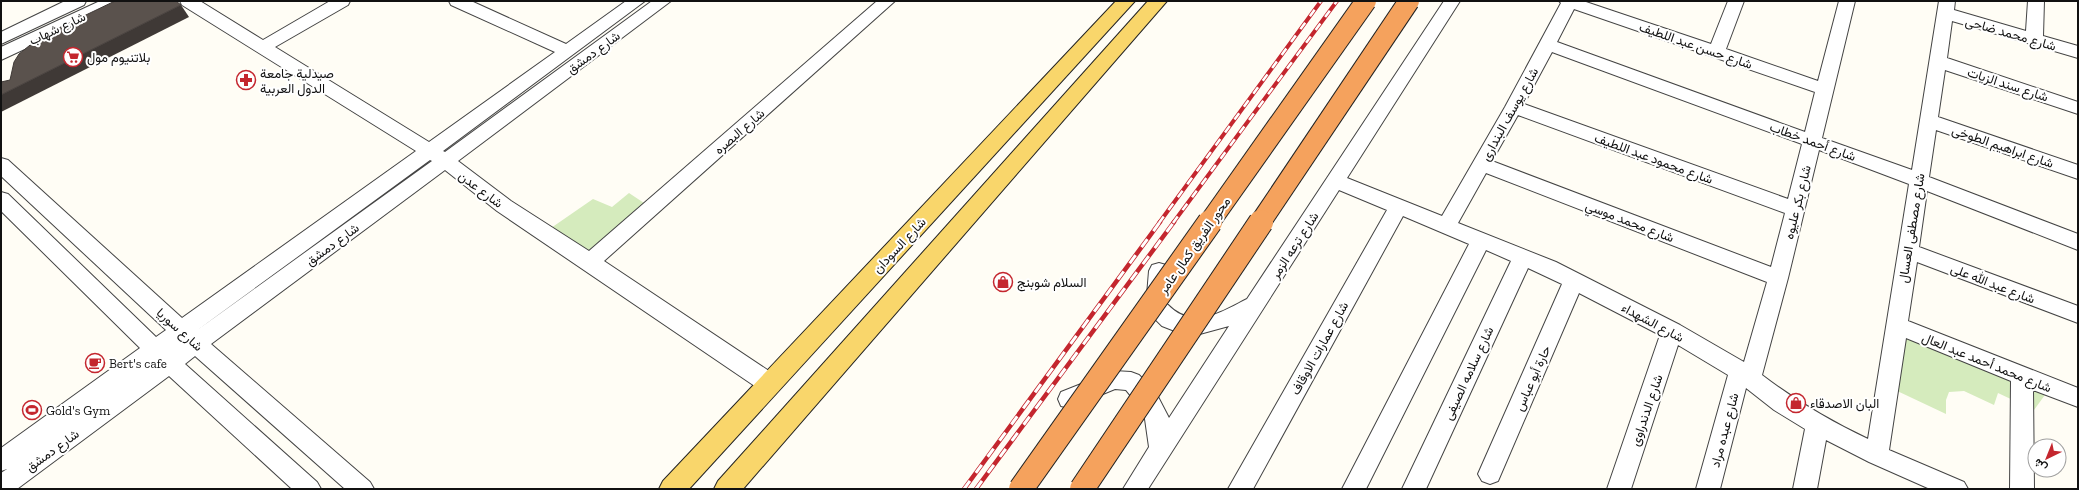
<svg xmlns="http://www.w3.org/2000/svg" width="2079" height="490" viewBox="0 0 2079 490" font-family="'Zilla Slab',Vazirmatn,serif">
  <rect width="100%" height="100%" fill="#fffdf5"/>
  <g fill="#d5ebbd">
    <path d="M 629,193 L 644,203 L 587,252 L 551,228 L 593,199 L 612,207 Z"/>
    <path d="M 1903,336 L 2050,388 L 2034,410 L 1998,393 L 1994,405 L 1964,391 L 1949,392 L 1946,400 L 1946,414 L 1893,389 Z"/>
  </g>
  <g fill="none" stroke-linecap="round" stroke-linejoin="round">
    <g stroke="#444" stroke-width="2">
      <g id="minor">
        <path d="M 65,1 L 86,1 L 84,5 L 1,44 L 1,32 Z"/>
        <path d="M 100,1 L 121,1 L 119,5 L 1,60 L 1,47 Z"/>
        <path d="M 180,1 L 200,1 L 263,40 L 330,1 L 350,1 L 348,5 L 275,47 L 429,142 L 555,52 L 451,5 L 449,1 L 471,1 L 566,44 L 626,1 L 645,1 L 443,151 L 445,152 L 652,1 L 671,1 L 458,161 L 511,201 L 589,251 L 877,1 L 895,1 L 604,261 L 778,377 L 781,384 L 778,391 L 770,393 L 762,391 L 497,211 L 445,170 L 211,344 L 370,482 L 374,489 L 345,489 L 195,356 L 185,364 L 317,482 L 321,489 L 292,489 L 169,376 L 17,489 L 1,489 L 1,473 L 7,469 L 1,471 L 1,448 L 140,348 L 1,211 L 1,192 L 8,194 L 156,337 L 166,330 L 1,176 L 1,158 L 8,160 L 182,318 L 416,151 L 182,5 ZM 430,160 L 432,161 L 196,331 Z"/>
        <path d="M 1444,1 L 1460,1 L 1347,178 L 1442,216 L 1505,107 L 1561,3 L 1559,1 L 1583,1 L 1711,44 L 1728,1 L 1744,1 L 1726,49 L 1818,81 L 1839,1 L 1855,1 L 1822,138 L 1912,170 L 1939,1 L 1955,1 L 1954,10 L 2026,31 L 2028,1 L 2044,1 L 2043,36 L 2078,46 L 2078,58 L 1952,21 L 1947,58 L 2078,102 L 2078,114 L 1945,70 L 1938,117 L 2078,165 L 2078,179 L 1936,130 L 1929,177 L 2078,234 L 2078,250 L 1927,191 L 1919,247 L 2078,306 L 2078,323 L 1917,262 L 1908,321 L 2078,388 L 2078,407 L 2033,390 L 2034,489 L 2010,489 L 2011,381 L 1906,338 L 1889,450 L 1964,482 L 1968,489 L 1930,489 L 1869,462 L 1826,440 L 1817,489 L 1793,489 L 1805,429 L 1774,410 L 1746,388 L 1720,489 L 1696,489 L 1728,375 L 1678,345 L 1631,489 L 1607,489 L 1660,335 L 1579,293 L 1498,481 L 1490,484 L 1482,481 L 1478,474 L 1562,284 L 1528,268 L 1426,489 L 1402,489 L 1511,261 L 1486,250 L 1366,489 L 1342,489 L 1469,244 L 1403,216 L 1253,489 L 1228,489 L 1387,210 L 1339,190 L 1148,489 L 1123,489 L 1149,447 L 1144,412 L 1126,390 L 1115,389 L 1069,408 L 1061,406 L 1058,399 L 1061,392 L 1114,371 L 1131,372 L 1139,375 L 1155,391 L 1169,418 L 1229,326 L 1196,335 L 1185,335 L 1162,326 L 1149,313 L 1146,307 L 1149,271 L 1152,265 L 1159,263 L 1166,265 L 1169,271 L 1167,304 C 1193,331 1219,313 1247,299 ZM 1574,9 L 1815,92 L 1805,132 L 1557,42 ZM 1552,52 L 1802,144 L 1788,199 L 1524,104 ZM 1518,115 L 1785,213 L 1771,267 L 1492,161 ZM 1819,150 L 1909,184 L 1868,439 C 1830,421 1796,401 1762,375 L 1788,278 ZM 1486,173 L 1767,282 L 1744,362 L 1680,325 L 1556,262 L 1458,223 Z"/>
      </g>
    </g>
    <g stroke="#222" stroke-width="2">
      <g id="major">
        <path d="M 1116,1 L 1135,1 L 689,489 L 659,489 L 663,481 Z"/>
        <path d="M 1148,1 L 1167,1 L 743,489 L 714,489 L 718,481 Z"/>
      </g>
    </g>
    <use href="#minor" fill="#fff" fill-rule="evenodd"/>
    <use href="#major" fill="#f9d66b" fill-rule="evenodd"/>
    <g stroke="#c4262e" stroke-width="4">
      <g id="rail-far1">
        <path d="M 1159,223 L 1321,1"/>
        <path d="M 1173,223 L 1337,1"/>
      </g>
    </g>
    <g stroke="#c4262e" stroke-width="4.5">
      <g id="rail">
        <path d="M 964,489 L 1160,222"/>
        <path d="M 976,489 L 1174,222"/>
      </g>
    </g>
    <use href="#rail-far1" stroke="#fff" stroke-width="2.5" stroke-dasharray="8" stroke-linecap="butt"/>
    <use href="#rail" stroke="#fff" stroke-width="3" stroke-dasharray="10" stroke-linecap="butt"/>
    <g stroke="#222" stroke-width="22" stroke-linecap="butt">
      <g id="highway-bridge-far1">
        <path d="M 1209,223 L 1366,1"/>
        <path d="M 1260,223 L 1409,1"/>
      </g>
    </g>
    <g stroke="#222" stroke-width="26" stroke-linecap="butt">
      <g id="highway-bridge">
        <path d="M 1021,489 L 1210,222"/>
        <path d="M 1082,489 L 1261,222"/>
      </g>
    </g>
    <use href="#highway-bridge-far1" stroke="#f5a25d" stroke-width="20"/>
    <use href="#highway-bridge" stroke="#f5a25d" stroke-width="24"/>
  </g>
  <path fill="#3f3936" d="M 181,5 L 189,17 L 1,112 L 1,95 Z"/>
  <path fill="#5a524d" stroke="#3f3936" d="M 115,1 L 176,1 L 181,5 L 1,95 L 1,82 L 10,80 L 14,62 L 19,54 L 40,37 Z"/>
  <defs>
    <g id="supermarket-ring" transform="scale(1)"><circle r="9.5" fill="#fff" stroke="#c4262e" stroke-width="1.5"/><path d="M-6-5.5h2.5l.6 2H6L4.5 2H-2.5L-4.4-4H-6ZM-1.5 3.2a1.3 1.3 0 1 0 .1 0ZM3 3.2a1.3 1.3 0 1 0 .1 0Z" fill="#c4262e"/></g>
    <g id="pharmacy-ring" transform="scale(1)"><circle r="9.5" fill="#fff" stroke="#c4262e" stroke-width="1.5"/><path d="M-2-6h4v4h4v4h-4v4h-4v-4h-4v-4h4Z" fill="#c4262e"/></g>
    <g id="shop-ring" transform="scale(1)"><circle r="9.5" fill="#fff" stroke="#c4262e" stroke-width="1.5"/><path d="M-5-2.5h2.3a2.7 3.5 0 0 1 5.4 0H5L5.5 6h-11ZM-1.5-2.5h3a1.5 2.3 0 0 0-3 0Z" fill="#c4262e"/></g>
    <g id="cafe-ring" transform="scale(1)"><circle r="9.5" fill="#fff" stroke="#c4262e" stroke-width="1.5"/><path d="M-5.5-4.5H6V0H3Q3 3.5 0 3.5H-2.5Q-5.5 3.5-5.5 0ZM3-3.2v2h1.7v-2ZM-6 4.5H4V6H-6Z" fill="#c4262e"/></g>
    <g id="stadium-ring" transform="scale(1)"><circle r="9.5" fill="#fff" stroke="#c4262e" stroke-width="1.5"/><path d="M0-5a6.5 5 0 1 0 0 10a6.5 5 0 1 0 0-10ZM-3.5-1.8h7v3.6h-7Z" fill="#c4262e"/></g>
  </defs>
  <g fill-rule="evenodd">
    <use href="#supermarket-ring" x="73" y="57"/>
    <use href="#pharmacy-ring" x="246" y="80"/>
    <use href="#shop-ring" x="1003" y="282"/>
    <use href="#cafe-ring" x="95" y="363"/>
    <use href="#shop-ring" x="1796" y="403"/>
    <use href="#stadium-ring" x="32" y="410"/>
  </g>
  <g text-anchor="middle" stroke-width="4" stroke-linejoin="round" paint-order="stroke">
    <g font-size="13" fill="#111" stroke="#fff">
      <text transform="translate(57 28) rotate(-25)" y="5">شارع شهاب</text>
      <text transform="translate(2011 33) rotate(16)" y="5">شارع محمد ضاحى</text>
      <text transform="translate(1696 45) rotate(19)" y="5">شارع حسن عبد اللطيف</text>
      <text transform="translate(593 52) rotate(-36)" y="5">شارع دمشق</text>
      <text transform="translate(2008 84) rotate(18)" y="5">شارع سند الزيات</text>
      <text transform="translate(1509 114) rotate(-61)" y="5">شارع يوسف البندارى</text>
      <text transform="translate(739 131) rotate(-41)" y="5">شارع البصره</text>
      <text transform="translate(1813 141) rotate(20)" y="5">شارع أحمد خطاب</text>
      <text transform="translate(2003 146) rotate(19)" y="5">شارع ابراهيم الطوخى</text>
      <text transform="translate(1654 158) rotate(20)" y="5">شارع محمود عبد اللطيف</text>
      <text transform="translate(481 189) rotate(37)" y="5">شارع عدن</text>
      <text transform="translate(1797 202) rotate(-76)" y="5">شارع بكر عليوه</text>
      <text transform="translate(1630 221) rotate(21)" y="5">شارع محمد موسي</text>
      <text transform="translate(1911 228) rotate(-81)" y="5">شارع مصطفى العسال</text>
      <text transform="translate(332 244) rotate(-36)" y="5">شارع دمشق</text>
      <text transform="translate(899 245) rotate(-47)" y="5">شارع السودان</text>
      <text transform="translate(1194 245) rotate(-55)" y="5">محور الفريق كمال عامر</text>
      <text transform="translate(1294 245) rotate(-57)" y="5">شارع ترعه الزمر</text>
      <text transform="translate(1993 283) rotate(21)" y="5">شارع عبد الله على</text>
      <text transform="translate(1653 322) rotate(28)" y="5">شارع الشهداء</text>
      <text transform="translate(180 329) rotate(42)" y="5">شارع سوريا</text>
      <text transform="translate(1319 348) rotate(-61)" y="5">شارع عمارات الاوقاف</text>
      <text transform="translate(1987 362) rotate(22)" y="5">شارع محمد أحمد عبد العال</text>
      <text transform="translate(1468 373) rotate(-65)" y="5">شارع سلامه الصيفى</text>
      <text transform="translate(1532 378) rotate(-66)" y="5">حارة أبو عباس</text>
      <text transform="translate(1646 410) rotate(-71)" y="5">شارع الدندراوى</text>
      <text transform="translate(1724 430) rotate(-75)" y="5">شارع عبده مراد</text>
      <text transform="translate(52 450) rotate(-36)" y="5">شارع دمشق</text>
    </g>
    <g font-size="13" fill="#111" stroke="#fff" text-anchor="start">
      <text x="87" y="62">بلاتنيوم مول</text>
      <text x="260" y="78">صيدلية جامعة<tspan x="260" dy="15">الدول العربية</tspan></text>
      <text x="1017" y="287">السلام شوبنج</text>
      <text x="109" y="368">Bert's cafe</text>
      <text x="1810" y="408">البان الاصدقاء</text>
      <text x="46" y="415">Gold's Gym</text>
    </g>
  </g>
  <rect width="2079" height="490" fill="none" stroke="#111111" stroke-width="4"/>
  <g transform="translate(2047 458) rotate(223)"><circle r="19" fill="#ffffff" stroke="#a0a0a0"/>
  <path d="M0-3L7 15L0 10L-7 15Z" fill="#c4262e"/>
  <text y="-6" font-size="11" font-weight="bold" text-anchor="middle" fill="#111111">ش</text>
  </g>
</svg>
